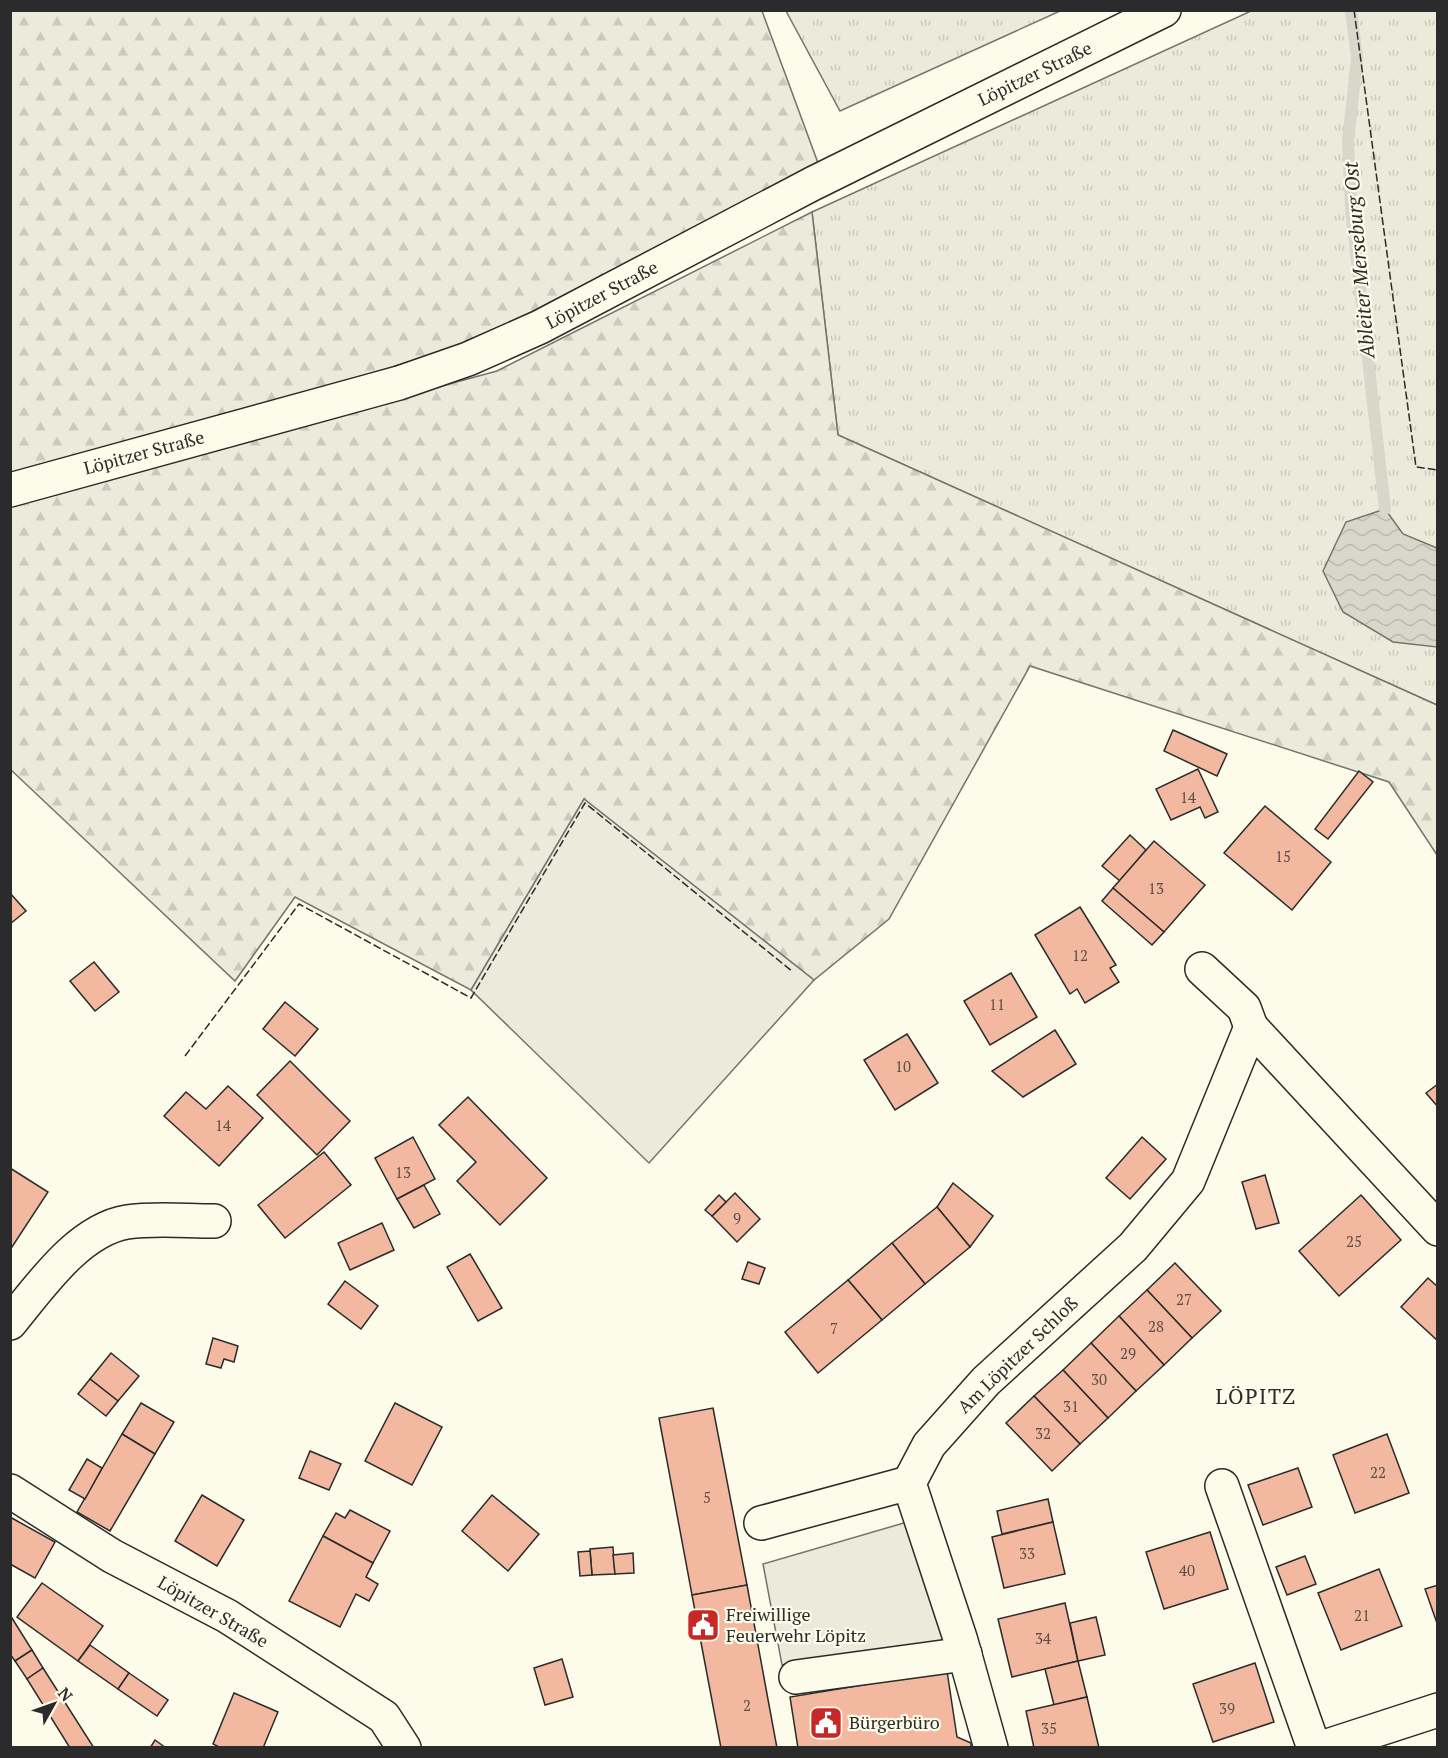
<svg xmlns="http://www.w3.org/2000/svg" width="1448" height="1758" viewBox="0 0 1448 1758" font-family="'PT Serif',serif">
  <defs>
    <pattern id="grass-tufts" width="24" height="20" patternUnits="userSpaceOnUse" patternTransform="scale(1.5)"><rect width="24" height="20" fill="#ecebdb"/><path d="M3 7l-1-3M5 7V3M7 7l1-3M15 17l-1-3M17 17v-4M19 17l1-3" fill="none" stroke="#cbcabc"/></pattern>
    <pattern id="forest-firs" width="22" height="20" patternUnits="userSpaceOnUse" patternTransform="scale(1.5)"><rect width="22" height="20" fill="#ecebdb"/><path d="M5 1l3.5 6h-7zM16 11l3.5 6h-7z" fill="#cbcabc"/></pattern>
    <pattern id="water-waves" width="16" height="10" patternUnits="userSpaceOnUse" patternTransform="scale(1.5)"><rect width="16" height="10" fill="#d8d7c9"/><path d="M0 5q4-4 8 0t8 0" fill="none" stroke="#bab9ad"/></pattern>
  </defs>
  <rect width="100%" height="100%" fill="#fdfbea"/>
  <g fill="url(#grass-tufts)" stroke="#74746e" stroke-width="1.5">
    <path d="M 786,11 L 1060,11 L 840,111 Z"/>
    <path d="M 1251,11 L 1437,11 L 1437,705 L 838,435 L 812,212 Z"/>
  </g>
  <g fill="url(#forest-firs)" stroke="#74746e" stroke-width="1.5">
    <path d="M 11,11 L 762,11 L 818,163 L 472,343 L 11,481 Z"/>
    <path d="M 812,212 L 838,435 L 1437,705 L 1437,855 L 1389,782 L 1030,666 L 889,919 L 814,980 L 584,799 L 471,990 L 295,897 L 235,981 L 11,770 L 10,503 L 497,371 Z"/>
  </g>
  <path fill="#ecebdb" stroke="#74746e" stroke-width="1.5" d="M 584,799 L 814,980 L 649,1163 L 471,990 Z"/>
  <path fill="#eceadb" stroke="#74746e" stroke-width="1.5" d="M 921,1518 L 961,1641 L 782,1665 L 763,1564 Z"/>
  <path fill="url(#water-waves)" stroke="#74746e" stroke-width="1.5" d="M 1385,509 L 1403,534 L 1437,548 L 1437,647 L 1393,642 L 1343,612 L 1323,571 L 1346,522 Z"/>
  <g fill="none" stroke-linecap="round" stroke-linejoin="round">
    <path stroke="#d8d7c9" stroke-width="12" d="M 1351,10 L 1357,58 L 1348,142 L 1351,209 L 1385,509"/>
  </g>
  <g fill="#f2b8a0" stroke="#2b2b2b" stroke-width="1.5">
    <path d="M 1173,730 L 1227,754 L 1217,776 L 1164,751 Z"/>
    <path d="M 1198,769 L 1218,812 L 1205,818 L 1200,807 L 1171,820 L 1156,789 Z"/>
    <path d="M 1359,771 L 1373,782 L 1328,839 L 1315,829 Z"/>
    <path d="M 1265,806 L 1331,862 L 1292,910 L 1224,853 Z"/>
    <path d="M 1130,835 L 1146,850 L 1120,881 L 1102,866 Z"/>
    <path d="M 1154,841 L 1205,885 L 1164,932 L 1113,888 Z"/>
    <path d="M 1113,888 L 1164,932 L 1152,945 L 1102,901 Z"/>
    <path d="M 10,893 L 26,911 L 10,924 Z"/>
    <path d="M 1080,907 L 1116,965 L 1110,968 L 1119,982 L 1085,1003 L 1077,989 L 1070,994 L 1035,935 Z"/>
    <path d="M 94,962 L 119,992 L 95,1011 L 70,981 Z"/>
    <path d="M 1011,973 L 1037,1017 L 990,1045 L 964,1001 Z"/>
    <path d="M 285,1002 L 318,1029 L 295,1056 L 263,1029 Z"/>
    <path d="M 1055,1030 L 1076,1064 L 1023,1097 L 992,1071 Z"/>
    <path d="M 907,1034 L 938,1083 L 895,1110 L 864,1060 Z"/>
    <path d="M 290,1061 L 350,1121 L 317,1155 L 257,1095 Z"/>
    <path d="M 1438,1084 L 1438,1107 L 1426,1093 Z"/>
    <path d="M 228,1086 L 263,1118 L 219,1166 L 164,1116 L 186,1092 L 206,1109 Z"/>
    <path d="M 468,1097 L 547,1178 L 500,1225 L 457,1181 L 476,1162 L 439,1125 Z"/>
    <path d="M 413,1137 L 435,1179 L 397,1199 L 375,1158 Z"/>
    <path d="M 1142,1137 L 1166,1159 L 1130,1199 L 1106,1178 Z"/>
    <path d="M 324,1152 L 351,1185 L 285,1238 L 258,1205 Z"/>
    <path d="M 10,1168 L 48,1192 L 10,1250 Z"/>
    <path d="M 1265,1175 L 1279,1223 L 1256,1229 L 1242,1182 Z"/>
    <path d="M 953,1183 L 993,1216 L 970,1247 L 937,1207 Z"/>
    <path d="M 424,1185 L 440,1214 L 414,1228 L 397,1199 Z"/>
    <path d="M 735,1193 L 760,1219 L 737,1242 L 712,1216 Z"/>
    <path d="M 719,1195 L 726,1202 L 712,1216 L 705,1210 Z"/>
    <path d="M 1361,1195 L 1401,1240 L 1339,1296 L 1299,1251 Z"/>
    <path d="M 937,1207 L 970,1247 L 925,1284 L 892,1243 Z"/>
    <path d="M 382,1223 L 394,1250 L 350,1270 L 338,1243 Z"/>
    <path d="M 892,1243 L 925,1284 L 882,1320 L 848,1280 Z"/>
    <path d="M 470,1254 L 502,1308 L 478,1321 L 447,1267 Z"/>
    <path d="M 748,1262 L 765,1268 L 759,1284 L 742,1279 Z"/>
    <path d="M 1175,1263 L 1221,1311 L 1192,1338 L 1147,1290 Z"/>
    <path d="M 1428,1278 L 1438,1287 L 1438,1341 L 1401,1307 Z"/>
    <path d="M 848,1280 L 882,1320 L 818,1373 L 785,1332 Z"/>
    <path d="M 345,1281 L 378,1306 L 361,1329 L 328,1304 Z"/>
    <path d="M 1147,1290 L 1192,1338 L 1164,1365 L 1119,1316 Z"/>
    <path d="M 1119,1316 L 1164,1365 L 1136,1391 L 1091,1343 Z"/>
    <path d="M 213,1338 L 238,1346 L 234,1362 L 224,1359 L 221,1368 L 206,1364 Z"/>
    <path d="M 1091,1343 L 1136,1391 L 1108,1418 L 1063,1370 Z"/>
    <path d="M 111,1353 L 139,1376 L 118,1401 L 90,1379 Z"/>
    <path d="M 1063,1370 L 1108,1418 L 1080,1444 L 1034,1396 Z"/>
    <path d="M 90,1379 L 118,1401 L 106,1416 L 78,1394 Z"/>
    <path d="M 1034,1396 L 1080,1444 L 1052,1471 L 1006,1423 Z"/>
    <path d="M 141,1403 L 174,1422 L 155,1454 L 122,1434 Z"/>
    <path d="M 395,1403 L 442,1427 L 412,1485 L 365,1461 Z"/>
    <path d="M 713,1408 L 747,1585 L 692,1595 L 659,1418 Z"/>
    <path d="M 122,1434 L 155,1454 L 110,1531 L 77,1512 Z"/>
    <path d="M 1387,1434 L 1409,1493 L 1355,1513 L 1333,1455 Z"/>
    <path d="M 310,1451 L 341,1464 L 329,1490 L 299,1478 Z"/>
    <path d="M 87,1459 L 102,1468 L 85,1499 L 69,1490 Z"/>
    <path d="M 1298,1468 L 1312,1507 L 1263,1525 L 1248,1485 Z"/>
    <path d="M 202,1495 L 244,1520 L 217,1566 L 175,1541 Z"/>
    <path d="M 492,1495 L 539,1534 L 508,1571 L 462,1531 Z"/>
    <path d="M 1048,1499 L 1053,1522 L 1002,1534 L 997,1511 Z"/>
    <path d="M 350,1510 L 390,1531 L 373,1563 L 323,1536 L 336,1513 L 345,1518 Z"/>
    <path d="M 10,1517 L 55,1542 L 35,1578 L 10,1564 Z"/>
    <path d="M 1053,1522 L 1065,1574 L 1004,1588 L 992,1537 Z"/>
    <path d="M 1210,1532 L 1228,1589 L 1164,1609 L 1146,1552 Z"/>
    <path d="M 323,1536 L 373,1563 L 366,1577 L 378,1584 L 369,1601 L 356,1594 L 340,1627 L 289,1601 Z"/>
    <path d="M 613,1547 L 615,1574 L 592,1575 L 590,1549 Z"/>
    <path d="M 590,1551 L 592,1575 L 580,1576 L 578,1552 Z"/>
    <path d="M 633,1553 L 634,1573 L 615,1574 L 613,1555 Z"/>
    <path d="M 1305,1556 L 1316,1584 L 1287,1595 L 1276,1567 Z"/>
    <path d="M 1379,1569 L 1402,1626 L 1341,1650 L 1318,1593 Z"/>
    <path d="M 42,1583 L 103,1626 L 78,1661 L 17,1617 Z"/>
    <path d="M 747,1585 L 767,1694 L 777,1748 L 721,1748 L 692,1595 Z"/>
    <path d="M 1438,1585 L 1438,1626 L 1425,1589 Z"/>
    <path d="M 1065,1603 L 1078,1661 L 1012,1677 L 998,1619 Z"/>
    <path d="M 10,1615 L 32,1650 L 15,1661 L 10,1654 Z"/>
    <path d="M 1096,1617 L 1105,1655 L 1078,1661 L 1070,1623 Z"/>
    <path d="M 90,1645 L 129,1673 L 118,1689 L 78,1661 Z"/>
    <path d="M 32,1650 L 43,1668 L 27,1679 L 15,1661 Z"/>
    <path d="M 562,1659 L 573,1697 L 545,1705 L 534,1668 Z"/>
    <path d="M 1078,1661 L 1087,1697 L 1054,1705 L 1045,1669 Z"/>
    <path d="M 1255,1663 L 1274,1722 L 1213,1742 L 1193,1684 Z"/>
    <path d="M 43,1668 L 94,1748 L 70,1748 L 27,1679 Z"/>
    <path d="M 947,1671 L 957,1737 L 971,1743 L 971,1748 L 798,1748 L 790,1697 Z"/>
    <path d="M 129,1673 L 168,1700 L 157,1716 L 118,1689 Z"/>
    <path d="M 234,1693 L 278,1712 L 263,1748 L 221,1748 L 213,1744 Z"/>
    <path d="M 1087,1697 L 1099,1748 L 1034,1748 L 1026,1711 Z"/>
    <path d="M 155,1740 L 166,1748 L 150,1748 Z"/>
  </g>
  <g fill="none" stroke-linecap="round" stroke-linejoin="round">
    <g stroke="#2b2b2b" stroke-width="36">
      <g id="minor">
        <path d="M 10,490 L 399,383 L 468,359 L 540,327 L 812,184 L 1164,10"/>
        <path d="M 1202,969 L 1244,1008 L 1251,1027"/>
        <path d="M 10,1323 C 39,1288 78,1230 127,1222 C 154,1218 186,1221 214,1221"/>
        <path d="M 1222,1486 L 1314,1748"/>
        <path d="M 10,1491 L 112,1556 L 227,1616 L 384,1717 L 404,1748"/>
        <path d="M 761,1523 L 909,1483"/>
        <path d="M 796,1677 L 965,1654"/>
        <path d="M 991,1748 L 961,1641 L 909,1483 L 929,1445 L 986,1381 L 1133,1247 L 1188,1181 L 1251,1027 L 1438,1229"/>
        <path d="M 1321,1748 L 1438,1710"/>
      </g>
    </g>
    <use href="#minor" stroke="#fdfbea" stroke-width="33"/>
    <g stroke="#2b2b2b" stroke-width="1.5" stroke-dasharray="8 3" stroke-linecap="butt">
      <path d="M 1354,10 L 1416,467 L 1438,470"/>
      <path d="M 185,1056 L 299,904 L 471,998 L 585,803 L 793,972"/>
    </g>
  </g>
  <defs>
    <g id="civic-square" transform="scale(1.725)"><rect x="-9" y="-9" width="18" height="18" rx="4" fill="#c62828" stroke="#fdfbea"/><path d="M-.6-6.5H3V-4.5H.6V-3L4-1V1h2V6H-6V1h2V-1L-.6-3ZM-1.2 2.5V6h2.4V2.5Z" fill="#fff"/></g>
  </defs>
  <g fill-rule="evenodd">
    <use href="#civic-square" x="703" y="1625"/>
    <use href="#civic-square" x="826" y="1723"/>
  </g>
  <g text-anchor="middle" stroke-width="4.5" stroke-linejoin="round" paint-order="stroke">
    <g font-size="15" fill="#5d4e48">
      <text x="1188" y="803">14</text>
      <text x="1283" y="862">15</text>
      <text x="1156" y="894">13</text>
      <text x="1080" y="961">12</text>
      <text x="997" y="1010">11</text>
      <text x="903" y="1072">10</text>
      <text x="223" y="1131">14</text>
      <text x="403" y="1178">13</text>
      <text x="737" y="1224">9</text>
      <text x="1354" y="1247">25</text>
      <text x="1184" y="1305">27</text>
      <text x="1156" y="1332">28</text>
      <text x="834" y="1334">7</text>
      <text x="1128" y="1359">29</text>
      <text x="1099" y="1385">30</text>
      <text x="1071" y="1412">31</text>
      <text x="1043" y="1439">32</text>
      <text x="1378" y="1478">22</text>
      <text x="707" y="1503">5</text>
      <text x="1027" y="1559">33</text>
      <text x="1187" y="1576">40</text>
      <text x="1362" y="1621">21</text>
      <text x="1043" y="1644">34</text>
      <text x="747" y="1711">2</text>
      <text x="1227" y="1714">39</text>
      <text x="1049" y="1734">35</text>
    </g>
    <g font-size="18" fill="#2b2b2b" stroke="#fdfbea">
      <text transform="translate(1035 74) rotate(-26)" y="6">Löpitzer Straße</text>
      <text transform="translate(602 295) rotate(-28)" y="6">Löpitzer Straße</text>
      <text transform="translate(144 453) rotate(-15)" y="6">Löpitzer Straße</text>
      <text transform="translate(1018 1355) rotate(-44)" y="6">Am Löpitzer Schloß</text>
      <text transform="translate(213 1612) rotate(30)" y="6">Löpitzer Straße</text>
    </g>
    <g font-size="18" fill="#2b2b2b" stroke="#fdfbea" text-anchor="start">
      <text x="726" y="1621">Freiwillige<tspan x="726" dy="21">Feuerwehr Löpitz</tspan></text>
      <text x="849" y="1729">Bürgerbüro</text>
    </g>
    <g font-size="20" font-style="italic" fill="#2b2b2b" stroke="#fdfbea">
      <text transform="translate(1359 260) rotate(-95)" y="7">Ableiter Merseburg Ost</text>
    </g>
    <g font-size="21" letter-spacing="1.5" fill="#2b2b2b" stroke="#fdfbea">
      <text x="1256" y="1404">LÖPITZ</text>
    </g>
  </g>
  <rect width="1448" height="1758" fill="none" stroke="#2b2b2b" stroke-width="24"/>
  <g transform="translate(54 1704) rotate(50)" stroke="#fdfbea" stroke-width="4.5" paint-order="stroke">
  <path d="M0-4.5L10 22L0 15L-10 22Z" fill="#2b2b2b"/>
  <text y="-9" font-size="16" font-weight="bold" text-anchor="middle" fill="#2b2b2b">N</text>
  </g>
</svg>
